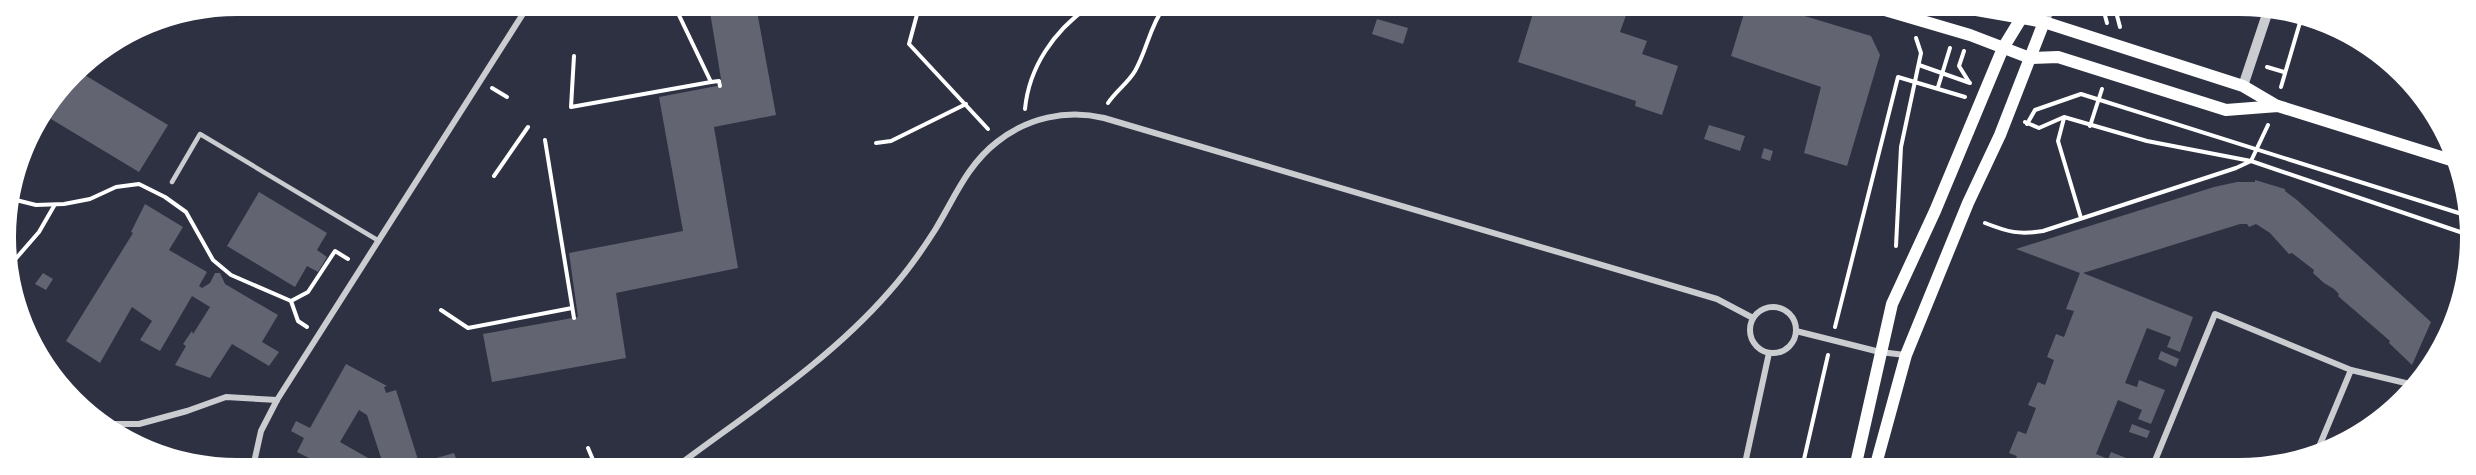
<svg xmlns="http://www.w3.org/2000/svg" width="2476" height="475" viewBox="0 0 2476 475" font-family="'Sofia Sans Condensed',sans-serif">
  <rect width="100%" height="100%" fill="#2d3142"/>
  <g fill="#626471" fill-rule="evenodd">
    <path d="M 709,6 L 756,6 L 776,115 L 714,127 L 738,268 L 616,293 L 626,358 L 492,382 L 483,334 L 578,317 L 569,253 L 683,231 L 659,97 L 722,85 Z"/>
    <path d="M 1535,7 L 1629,7 L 1620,32 L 1647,41 L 1642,54 L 1678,66 L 1662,115 L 1635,106 L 1636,101 L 1518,62 Z"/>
    <path d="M 1685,7 L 1714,7 L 1711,15 Z"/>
    <path d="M 1746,7 L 1775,7 L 1871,36 L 1880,55 L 1847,166 L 1804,153 L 1821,87 L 1731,56 Z"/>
    <path d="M 1377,19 L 1408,28 L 1403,44 L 1372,34 Z"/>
    <path d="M 78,71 L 168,125 L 139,172 L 46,116 Z"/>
    <path d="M 1709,125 L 1745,136 L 1740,151 L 1704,139 Z"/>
    <path d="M 1764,148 L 1773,151 L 1770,161 L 1761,158 Z"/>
    <path d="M 2255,180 L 2285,189 L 2285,191 L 2297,200 L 2431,322 L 2412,365 L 2389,343 L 2390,341 L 2338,296 L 2339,294 L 2334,289 L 2324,283 L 2313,273 L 2314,270 L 2292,253 L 2289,254 L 2270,233 L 2256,224 L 2249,227 L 2247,224 L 2240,224 L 2083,273 L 2193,317 L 2180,352 L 2167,347 L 2171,337 L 2147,328 L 2125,383 L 2137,387 L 2139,380 L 2165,390 L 2151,424 L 2138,419 L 2142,410 L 2118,400 L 2096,454 L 2108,459 L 2111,452 L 2136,462 L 2133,468 L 2012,468 L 2017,456 L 2009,453 L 2018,431 L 2026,434 L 2036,408 L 2028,405 L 2038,382 L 2045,385 L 2054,360 L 2047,357 L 2056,334 L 2064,337 L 2074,311 L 2066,309 L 2080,273 L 2016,249 L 2214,187 L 2237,182 L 2255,182 Z"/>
    <path d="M 259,192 L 327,233 L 317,250 L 327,257 L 318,272 L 307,266 L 295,287 L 227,246 Z"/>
    <path d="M 145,204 L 183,227 L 169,250 L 207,272 L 199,286 L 202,288 L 210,283 L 215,273 L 220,273 L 225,284 L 278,315 L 262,342 L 279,352 L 269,366 L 232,344 L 210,378 L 175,365 L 186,346 L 183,344 L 192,331 L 193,334 L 210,307 L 192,296 L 160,351 L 140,340 L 152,321 L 132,307 L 100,363 L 66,341 L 133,233 L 131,232 Z"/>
    <path d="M 43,273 L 53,279 L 46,290 L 35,284 Z"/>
    <path d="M 2161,351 L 2179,359 L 2176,367 L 2158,359 Z"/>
    <path d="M 346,364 L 387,386 L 384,387 L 386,393 L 396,390 L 419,463 L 454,453 L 459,467 L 307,467 L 311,459 L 297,452 L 304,438 L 291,431 L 296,421 L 310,428 ZM 359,410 L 367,415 L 384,467 L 340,442 Z"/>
    <path d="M 2132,424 L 2150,431 L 2147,438 L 2129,432 Z"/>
  </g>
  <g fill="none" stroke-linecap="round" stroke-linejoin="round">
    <g stroke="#fff" stroke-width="4">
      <path d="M 672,6 L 676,9 L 711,82"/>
      <path d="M 919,7 L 909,44 L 988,129"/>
      <path d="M 2103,8 L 2107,23"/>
      <path d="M 2115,8 L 2120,27"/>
      <path d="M 1964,51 L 1959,66 L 1969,82"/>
      <path d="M 574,56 L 571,107 L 711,82 L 719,81 L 720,86"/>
      <path d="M 1919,65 L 1970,83"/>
      <path d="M 2267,67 L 2284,72"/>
      <path d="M 1938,87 L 1950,48"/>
      <path d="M 2281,87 L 2301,19"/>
      <path d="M 492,88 L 507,97"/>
      <path d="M 1108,103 C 1116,91 1128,83 1135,71 C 1147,50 1150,26 1164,7"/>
      <path d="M 1025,109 C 1029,67 1054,31 1088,7"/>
      <path d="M 2064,118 L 2058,141 L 2081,218"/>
      <path d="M 2025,122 L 2039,128 L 2064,117 L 2147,141 L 2251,161 L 2466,234"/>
      <path d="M 2027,124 L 2035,110 L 2081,94 L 2465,215"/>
      <path d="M 2090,126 L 2102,89"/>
      <path d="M 545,140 L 574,318"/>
      <path d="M 876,143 L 891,141 L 966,104"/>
      <path d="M 494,176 L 528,127"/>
      <path d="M 12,199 L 36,205 L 64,204 L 90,199 L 116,187 L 139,184 L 165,197 L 186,212 L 213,260 L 231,275 L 291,301 L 298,321 L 307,327"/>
      <path d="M 1985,223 C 2008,232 2019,235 2043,231 L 2236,168 L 2251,161 L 2268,125"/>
      <path d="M 1896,246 L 1901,147 L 1921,53 L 1916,38"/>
      <path d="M 12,263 L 39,232 L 54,206"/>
      <path d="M 291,301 L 308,292 L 335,251 L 348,259"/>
      <path d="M 441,310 L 468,328 L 572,308"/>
      <path d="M 1835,327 L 1898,77 L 1965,97"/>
      <path d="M 588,448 L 596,467"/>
      <path d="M 1802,468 L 1828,355"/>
    </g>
    <path stroke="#caccd0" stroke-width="4.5" d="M 172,182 L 200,134 L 379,241"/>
    <g stroke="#caccd0" stroke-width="6">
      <circle cx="1773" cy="330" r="23"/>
      <path d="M 1796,331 L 1880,352 L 1905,355"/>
      <path d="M 108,424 L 139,424 L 187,411 L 226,397 L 277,400"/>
      <path d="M 2316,454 L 2351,370"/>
      <path d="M 253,467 L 261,431 L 277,400 L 528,6"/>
      <path d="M 676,467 C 748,413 829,361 889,292 C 906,273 921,252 935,230 C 954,199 967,165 997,142 C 1027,118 1066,109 1104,118 L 1717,299 L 1753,318"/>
      <path d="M 1744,468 L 1769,353"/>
      <path d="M 2152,468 L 2215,314 L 2351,370 L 2414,385"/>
    </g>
    <g stroke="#caccd0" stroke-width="10">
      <path d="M 2044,22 L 2050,8"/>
      <path d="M 2243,86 L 2269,8"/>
    </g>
    <g stroke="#fff" stroke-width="12">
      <path d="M 1878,8 L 1970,35 L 2030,58 L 2058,57 L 2226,110 L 2278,106 L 2454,161"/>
      <path d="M 1965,8 L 2044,22 L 2243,86 L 2277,106"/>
      <path d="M 1855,468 L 1892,304 L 1935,211 L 2003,48 L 2022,17"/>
      <path d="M 1875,468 L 1906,355 L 1968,203 L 2000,135 L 2044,22"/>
    </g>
  </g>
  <path d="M0 0H2476V475H0ZM237 16H2239A221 221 0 0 1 2460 237V237A221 221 0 0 1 2239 458H237A221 221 0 0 1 16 237V237A221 221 0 0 1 237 16Z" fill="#fff" fill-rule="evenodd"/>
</svg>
